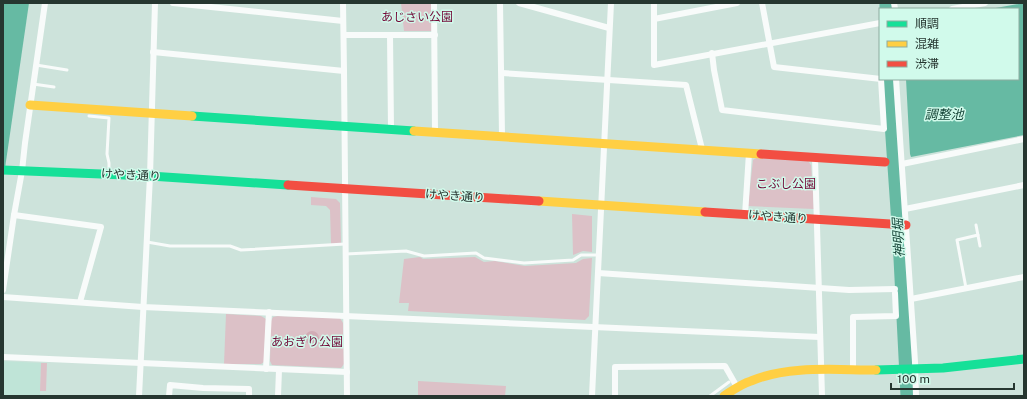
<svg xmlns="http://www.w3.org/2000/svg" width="1027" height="399" viewBox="0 0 1027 399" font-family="'Public Sans','Noto Sans JP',sans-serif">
  <rect width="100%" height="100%" fill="#cde3db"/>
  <path fill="#bfe4d7" d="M 3,361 L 41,363 L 40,396 L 3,396 Z"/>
  <g fill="#dcc1c7">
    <path d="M 401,3 L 432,3 L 432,31 L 404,31 Z"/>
    <path d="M 758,157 L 808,161 L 811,165 L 814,209 L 748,206 L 753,160 Z"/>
    <path d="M 311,197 L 336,199 L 340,203 L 341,244 L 331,244 L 330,210 L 326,206 L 311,205 Z"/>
    <path d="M 572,214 L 592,216 L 592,252 L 583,251 L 573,255 Z"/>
    <path d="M 420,257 L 423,259 L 475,257 L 484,262 L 495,261 L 525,266 L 576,263 L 583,259 L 592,258 L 589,316 L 585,320 L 408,311 L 409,303 L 399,303 L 404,259 Z"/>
    <path d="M 226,314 L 261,316 L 266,319 L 264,362 L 261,364 L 224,364 Z"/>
    <path d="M 278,316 L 340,318 L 343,323 L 344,364 L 341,368 L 272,365 L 270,361 L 271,321 L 273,317 Z"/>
    <path d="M 41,363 L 47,363 L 46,391 L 40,391 Z"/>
    <path d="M 418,381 L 506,386 L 505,396 L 418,396 Z"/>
  </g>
  <circle fill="#d1acb5" cx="312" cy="338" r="7"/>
  <g fill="#66baa3">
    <path d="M 3,3 L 29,3 L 3,182 Z"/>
    <path d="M 1024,3 L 1024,135 L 911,157 L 910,154 L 906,79 L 1018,79 L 1018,9 L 990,9 Z"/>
  </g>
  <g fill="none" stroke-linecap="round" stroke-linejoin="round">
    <g stroke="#66baa3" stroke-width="15">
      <path d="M 887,3 L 887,9"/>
      <path d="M 889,79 L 900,239 L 908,396"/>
    </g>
    <g stroke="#f8fbfa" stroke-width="3">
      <path d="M 36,65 L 67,70"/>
      <path d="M 33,84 L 54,87"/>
      <path d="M 89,116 L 109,118 L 107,154 L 109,163 L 109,172"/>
      <path d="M 976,225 L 980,246"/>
      <path d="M 147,242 L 170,246 L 230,246 L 241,250 L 345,244"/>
      <path d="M 346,254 L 406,251 L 424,256 L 476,253 L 484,258 L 524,263 L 573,260 L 581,255 L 599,255"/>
      <path d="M 966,288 L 957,240 L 978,235"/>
      <path d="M 710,396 L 729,382"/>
    </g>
    <g stroke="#f8fbfa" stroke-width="6">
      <path d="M 173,3 L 343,21"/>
      <path d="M 343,3 L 344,71"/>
      <path d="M 434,3 L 435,132"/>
      <path d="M 500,3 L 502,135"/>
      <path d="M 519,3 L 609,28"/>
      <path d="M 654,3 L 654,65 L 880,23"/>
      <path d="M 894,3 L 895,9"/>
      <path d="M 952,9 L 985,3"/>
      <path d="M 654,19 L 737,3"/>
      <path d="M 344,35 L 435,35"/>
      <path d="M 390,35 L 391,129"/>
      <path d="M 153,52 L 344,71 L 347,396"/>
      <path d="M 712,53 L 714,70 L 722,110 L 884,129 L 881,79 L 774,67 L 762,3"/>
      <path d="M 502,73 L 686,85 L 702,149"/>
      <path d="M 896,79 L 915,362 L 916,396"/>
      <path d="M 815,158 L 822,396"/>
      <path d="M 902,164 L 1024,139"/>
      <path d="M 905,209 L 1024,185"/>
      <path d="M 14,215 L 101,227 L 80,302"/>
      <path d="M 745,215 L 749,153"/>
      <path d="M 598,273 L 849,290 L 895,289"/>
      <path d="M 3,290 L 14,215 L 22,171 L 25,143 L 45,3"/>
      <path d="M 3,297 L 143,307 L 820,337"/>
      <path d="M 911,299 L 1024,277"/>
      <path d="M 3,357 L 347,372"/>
      <path d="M 266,369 L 269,312"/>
      <path d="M 853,370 L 853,317 L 896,316 L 895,293"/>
      <path d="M 139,396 L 150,176 L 155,3"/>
      <path d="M 169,396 L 170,385 L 203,388 L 249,389 L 249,396"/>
      <path d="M 278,396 L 279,370"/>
      <path d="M 592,396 L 611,3"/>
      <path d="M 615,396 L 615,367 L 725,366 L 737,387"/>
    </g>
    <g stroke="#16e098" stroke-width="9">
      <path d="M 192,116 L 414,131"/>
      <path d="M 3,170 L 150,176 L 288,185"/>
      <path d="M 876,370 L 943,368 L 1024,359"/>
    </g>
    <g stroke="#ffcf43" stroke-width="9">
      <path d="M 30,105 L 192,116"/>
      <path d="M 414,131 L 761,154"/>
      <path d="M 539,201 L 705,212"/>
      <path d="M 724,396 C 733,390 741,384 751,381 C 789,365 835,370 876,370"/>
    </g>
    <g stroke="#f24e42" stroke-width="9">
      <path d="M 761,154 L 885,162"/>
      <path d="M 288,185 L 539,201"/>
      <path d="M 705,212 L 906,225"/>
    </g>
  </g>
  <g text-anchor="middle" stroke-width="3" stroke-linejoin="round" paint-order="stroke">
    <g font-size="12" fill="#730837" stroke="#d1faeb">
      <text x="417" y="21">あじさい公園</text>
      <text x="786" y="188">こぶし公園</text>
      <text x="307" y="346">あおぎり公園</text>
    </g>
    <g font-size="12" fill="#263630" stroke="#d1faeb">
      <text transform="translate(131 175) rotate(3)" y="4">けやき通り</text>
      <text transform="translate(455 196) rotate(4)" y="4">けやき通り</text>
      <text transform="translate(778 217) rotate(4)" y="4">けやき通り</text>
    </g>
    <g font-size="13" font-style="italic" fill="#174639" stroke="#d1faeb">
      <text x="944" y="119">調整池</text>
      <text transform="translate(898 238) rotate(-93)" y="5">神明堀</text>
    </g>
  </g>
  <rect width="1027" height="399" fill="none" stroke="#263630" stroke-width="8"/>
  <rect x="879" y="8" width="140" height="72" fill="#d1faeb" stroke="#8daca0"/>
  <rect x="887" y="21" width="20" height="6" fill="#16e098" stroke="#8daca0"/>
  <text x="915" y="28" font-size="12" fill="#263630">順調</text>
  <rect x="887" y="41" width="20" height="6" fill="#ffcf43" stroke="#8daca0"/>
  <text x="915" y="48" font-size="12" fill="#263630">混雑</text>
  <rect x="887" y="61" width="20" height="6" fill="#f24e42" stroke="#8daca0"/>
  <text x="915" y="68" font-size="12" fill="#263630">渋滞</text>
  <path d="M891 383v6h123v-6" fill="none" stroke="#263630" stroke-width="2"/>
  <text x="897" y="383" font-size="12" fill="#263630" stroke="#d1faeb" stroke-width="3" paint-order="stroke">100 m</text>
</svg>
